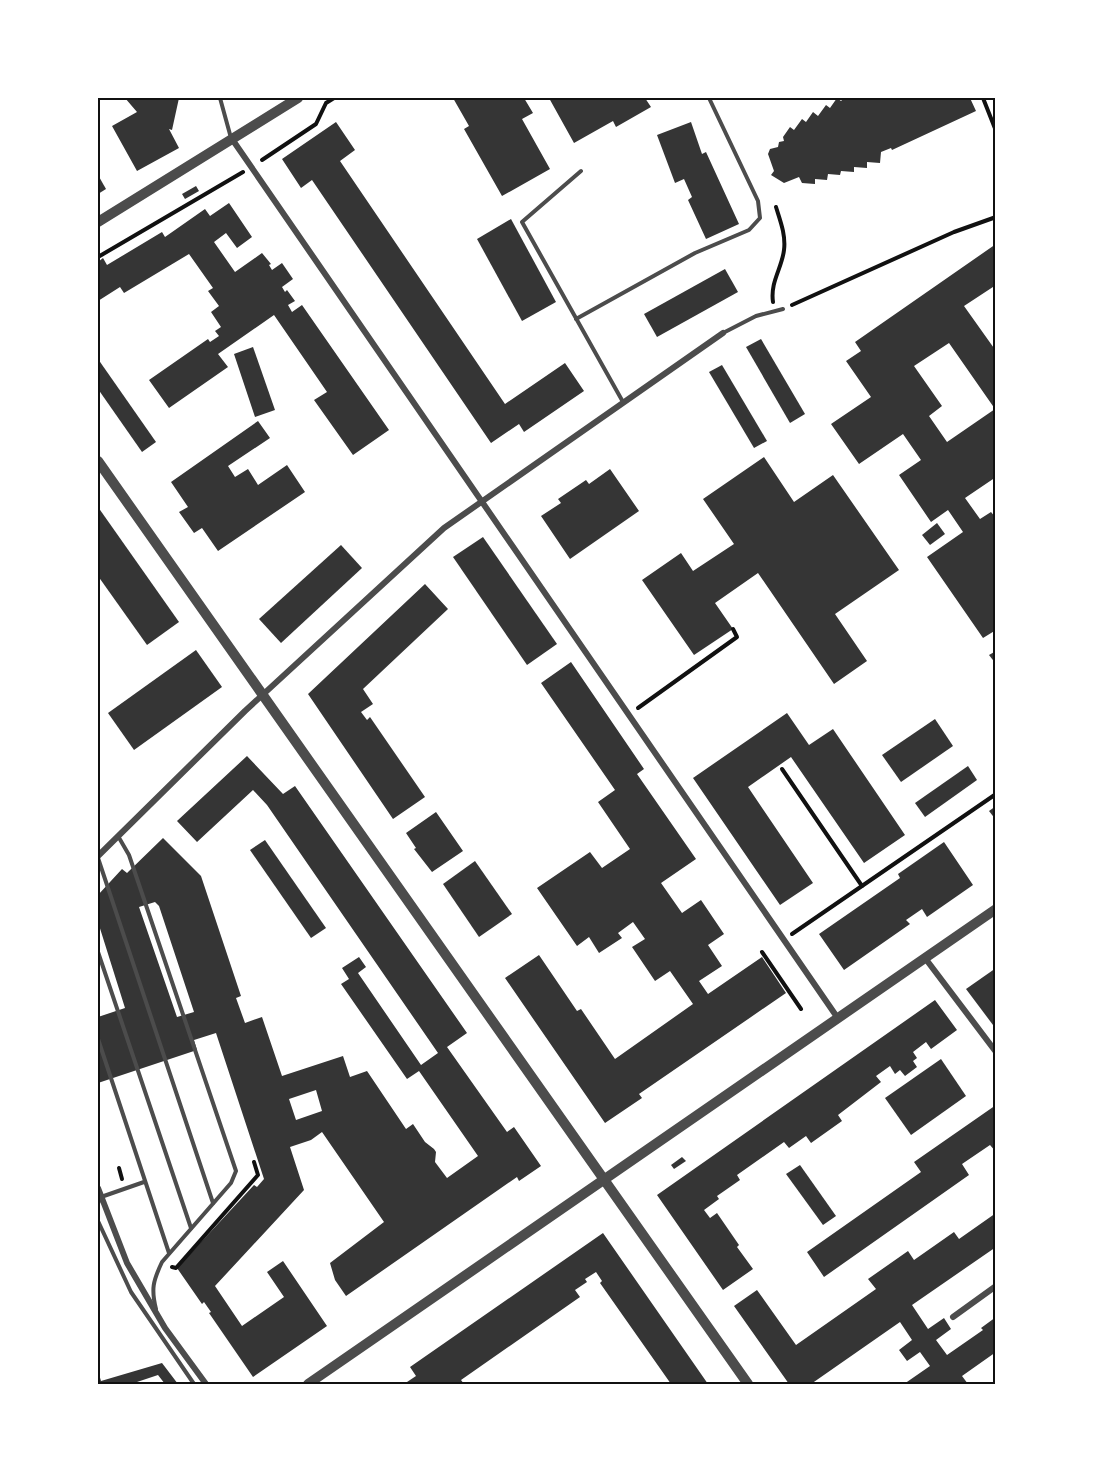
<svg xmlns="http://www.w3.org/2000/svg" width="1093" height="1482" viewBox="0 0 1093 1482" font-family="'Titillium Web',sans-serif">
  <rect width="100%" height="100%" fill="#fff"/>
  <g fill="#353535" fill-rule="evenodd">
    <path d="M 125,98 L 179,98 L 172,130 L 169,129 L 179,148 L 137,171 L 112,126 L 137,112 Z"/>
    <path d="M 453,98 L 524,98 L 533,113 L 522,119 L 550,169 L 502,196 L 464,129 L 469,126 Z"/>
    <path d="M 549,98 L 645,98 L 651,107 L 616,127 L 613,121 L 574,143 Z"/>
    <path d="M 837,98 L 841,101 L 844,98 L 970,98 L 976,111 L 892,150 L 891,148 L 881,152 L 880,163 L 867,162 L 867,168 L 854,167 L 854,172 L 841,171 L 840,175 L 828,174 L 827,180 L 815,179 L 815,184 L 802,183 L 799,177 L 784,183 L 771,175 L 774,171 L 768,154 L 770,149 L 778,147 L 779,142 L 784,141 L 783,137 L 790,127 L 794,130 L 802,119 L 806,122 L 813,112 L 818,116 L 826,105 L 830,108 Z"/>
    <path d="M 336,122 L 355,150 L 340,161 L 505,404 L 565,363 L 584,391 L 524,432 L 519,424 L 491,443 L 312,180 L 301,188 L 282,159 Z"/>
    <path d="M 691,122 L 702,154 L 706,152 L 739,224 L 706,239 L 688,200 L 692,197 L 684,179 L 675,183 L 657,135 Z"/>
    <path d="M 98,175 L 106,189 L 98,194 Z"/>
    <path d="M 196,186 L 199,191 L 185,199 L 182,194 Z"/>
    <path d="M 229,203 L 252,237 L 237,248 L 226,233 L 214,242 L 235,272 L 262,253 L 271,264 L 269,265 L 272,270 L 282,263 L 293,279 L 282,287 L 285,292 L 287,290 L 295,301 L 288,305 L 292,312 L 302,305 L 389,430 L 353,455 L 314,400 L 327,392 L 274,315 L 218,354 L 228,367 L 169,408 L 149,380 L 208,339 L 210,342 L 219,336 L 215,331 L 221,327 L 211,312 L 219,306 L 208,291 L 213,288 L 189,254 L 124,293 L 120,287 L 98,301 L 98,262 L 103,258 L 107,265 L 162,232 L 165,237 L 205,209 L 210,216 Z"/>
    <path d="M 511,219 L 556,302 L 522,321 L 477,239 Z"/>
    <path d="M 996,244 L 996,285 L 964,306 L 996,351 L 996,477 L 965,498 L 980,519 L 991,512 L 996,518 L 996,630 L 983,638 L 927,557 L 963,532 L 948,510 L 931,522 L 899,475 L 921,460 L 903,434 L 859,464 L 831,424 L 871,397 L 846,361 L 861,351 L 855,342 ZM 949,343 L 995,409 L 947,442 L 929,416 L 942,406 L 914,366 Z"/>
    <path d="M 725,269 L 738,292 L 657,337 L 644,314 Z"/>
    <path d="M 761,339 L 805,414 L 790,423 L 746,347 Z"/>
    <path d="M 253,347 L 275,410 L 255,417 L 234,354 Z"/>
    <path d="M 98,359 L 156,442 L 142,452 L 98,389 Z"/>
    <path d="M 722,365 L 767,441 L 754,448 L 709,372 Z"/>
    <path d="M 258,421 L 270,438 L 228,466 L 235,477 L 248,469 L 258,485 L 287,465 L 305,492 L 218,551 L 202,528 L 194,533 L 179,512 L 188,507 L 171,482 Z"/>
    <path d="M 764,457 L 794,502 L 833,475 L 899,570 L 835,614 L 867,661 L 834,684 L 758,573 L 715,603 L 733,629 L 694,655 L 642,580 L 681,553 L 693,571 L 734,544 L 703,499 Z"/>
    <path d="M 610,469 L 639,511 L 570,559 L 541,516 L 561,503 L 558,499 L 586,480 L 589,484 Z"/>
    <path d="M 98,507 L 179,622 L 147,645 L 98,576 Z"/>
    <path d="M 937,523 L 945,534 L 930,545 L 922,535 Z"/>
    <path d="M 483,537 L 557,644 L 527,665 L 453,557 Z"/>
    <path d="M 341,545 L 362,568 L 281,643 L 259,619 Z"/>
    <path d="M 425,584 L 448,609 L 363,689 L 373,704 L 361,712 L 367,720 L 370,717 L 425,797 L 393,819 L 308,694 Z"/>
    <path d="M 196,650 L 222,687 L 134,750 L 108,713 Z"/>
    <path d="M 996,651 L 996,664 L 989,655 Z"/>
    <path d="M 571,662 L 644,769 L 637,774 L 696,859 L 661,883 L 682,913 L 701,900 L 724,934 L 708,945 L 722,966 L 699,981 L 708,994 L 762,957 L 786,993 L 639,1094 L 642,1098 L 605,1123 L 505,978 L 539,955 L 577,1011 L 581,1009 L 615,1059 L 693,1004 L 670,971 L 655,981 L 632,947 L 645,939 L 633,922 L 618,933 L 622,938 L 599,953 L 589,937 L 577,946 L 537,888 L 590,852 L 602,868 L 630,849 L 598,802 L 615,790 L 541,683 Z"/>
    <path d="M 787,713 L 809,745 L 833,729 L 905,835 L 864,863 L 791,757 L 748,787 L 813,883 L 780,905 L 693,778 Z"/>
    <path d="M 935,719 L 953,746 L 901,782 L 882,755 Z"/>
    <path d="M 247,756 L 283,794 L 295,786 L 467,1033 L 447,1047 L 507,1132 L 514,1127 L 541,1166 L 519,1181 L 517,1177 L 346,1296 L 335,1280 L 330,1263 L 384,1222 L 322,1132 L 311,1140 L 290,1147 L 304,1190 L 215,1286 L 242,1326 L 284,1297 L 267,1272 L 283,1261 L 327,1326 L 253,1377 L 209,1313 L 211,1312 L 204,1302 L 202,1304 L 177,1268 L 254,1185 L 257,1187 L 264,1179 L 216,1033 L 194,1040 L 197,1050 L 98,1083 L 98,1017 L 125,1008 L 98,922 L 98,895 L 122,869 L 127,873 L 163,838 L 201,876 L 241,996 L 236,998 L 245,1023 L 262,1017 L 282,1076 L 343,1056 L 350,1077 L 367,1071 L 406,1129 L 413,1124 L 425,1142 L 434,1149 L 436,1152 L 435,1162 L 447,1178 L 478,1156 L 419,1071 L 407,1079 L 341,984 L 349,979 L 342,968 L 359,957 L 366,967 L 358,973 L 421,1065 L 438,1053 L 267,805 L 253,790 L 197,842 L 177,821 ZM 155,902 L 159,906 L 194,1012 L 177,1017 L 139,907 ZM 316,1090 L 322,1111 L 296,1120 L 289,1099 Z"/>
    <path d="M 968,766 L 977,780 L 925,817 L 915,803 Z"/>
    <path d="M 996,806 L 996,820 L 989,811 Z"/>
    <path d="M 436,812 L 463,851 L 432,872 L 414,849 L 416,848 L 406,833 Z"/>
    <path d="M 265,840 L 326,928 L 311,938 L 250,850 Z"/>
    <path d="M 944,842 L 973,885 L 927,917 L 922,909 L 906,920 L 910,924 L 844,970 L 819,934 L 900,878 L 898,874 Z"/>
    <path d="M 475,861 L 512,914 L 479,937 L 443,884 Z"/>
    <path d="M 996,968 L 996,1029 L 966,989 Z"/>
    <path d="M 935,1000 L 957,1030 L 931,1049 L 926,1042 L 913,1052 L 917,1058 L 913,1061 L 917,1067 L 905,1076 L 900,1070 L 895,1074 L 890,1066 L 876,1076 L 881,1082 L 838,1115 L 842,1121 L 811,1143 L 806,1136 L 789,1148 L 784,1142 L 737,1175 L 740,1180 L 717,1196 L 719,1199 L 704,1210 L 710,1218 L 717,1213 L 739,1245 L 737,1247 L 753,1269 L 723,1290 L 657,1195 Z"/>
    <path d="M 941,1059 L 966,1096 L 911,1135 L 885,1098 Z"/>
    <path d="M 996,1105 L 996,1152 L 990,1145 L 962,1164 L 969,1175 L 824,1277 L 807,1252 L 921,1172 L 914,1162 Z"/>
    <path d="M 682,1157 L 686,1161 L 674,1169 L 671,1165 Z"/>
    <path d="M 800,1165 L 836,1216 L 823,1225 L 786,1174 Z"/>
    <path d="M 996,1213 L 996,1247 L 912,1305 L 928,1329 L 944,1318 L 951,1329 L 936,1340 L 947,1355 L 983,1330 L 981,1328 L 996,1317 L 996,1352 L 962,1376 L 968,1384 L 904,1384 L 930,1366 L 920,1352 L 907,1361 L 899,1350 L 912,1340 L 900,1322 L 811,1384 L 789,1384 L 734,1306 L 757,1290 L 796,1345 L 876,1289 L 868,1279 L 908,1251 L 914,1260 L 954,1232 L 959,1239 Z"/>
    <path d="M 603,1233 L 708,1384 L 671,1384 L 600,1283 L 602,1281 L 596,1272 L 585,1279 L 587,1282 L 575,1290 L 580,1297 L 461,1380 L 464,1384 L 404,1384 L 416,1376 L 410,1367 Z"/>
    <path d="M 162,1363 L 178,1384 L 165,1384 L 158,1375 L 131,1384 L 98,1384 L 98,1371 L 101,1381 Z"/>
  </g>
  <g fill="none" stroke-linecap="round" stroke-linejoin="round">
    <g stroke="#111" stroke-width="4">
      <path d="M 983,98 L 996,131"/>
      <path d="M 262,160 L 316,124 L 326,103 L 334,98"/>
      <path d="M 98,257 L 243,172"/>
      <path d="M 773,302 C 770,282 782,268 784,250 C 786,235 780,220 776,207"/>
      <path d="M 792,305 L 954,232 L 996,217"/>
      <path d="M 638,708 L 737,637 L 733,629"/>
      <path d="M 782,769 L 862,886"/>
      <path d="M 792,934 L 996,794"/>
      <path d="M 762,952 L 801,1009"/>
      <path d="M 119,1168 L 122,1179"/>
      <path d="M 172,1267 L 176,1268 L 258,1175 L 254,1162"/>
    </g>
    <g stroke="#4c4c4c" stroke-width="4">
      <path d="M 220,98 L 231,138"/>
      <path d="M 581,171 L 522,222 L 623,402"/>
      <path d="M 576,319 L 695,253 L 749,230 L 760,218 L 758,201 L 709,98"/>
      <path d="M 723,333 L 756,316 L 783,309"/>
      <path d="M 118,836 L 129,855 L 236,1171 L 231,1183 L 162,1262 C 153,1281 151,1289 156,1309"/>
      <path d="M 98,858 L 213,1203"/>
      <path d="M 98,952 L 191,1228"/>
      <path d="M 98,1039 L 169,1253"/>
      <path d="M 98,1203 L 101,1197 L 144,1182"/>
      <path d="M 98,1221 L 131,1292 L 194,1384"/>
    </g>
    <g stroke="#4c4c4c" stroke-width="6">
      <path d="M 232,139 L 837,1017"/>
      <path d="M 98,856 L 245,711 L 444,528 L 723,333"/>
      <path d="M 925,958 L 996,1052"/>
      <path d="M 98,1188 L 127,1263 L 165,1328 L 206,1384"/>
      <path d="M 953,1317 L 996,1286"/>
    </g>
    <g stroke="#4c4c4c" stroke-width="10">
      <path d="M 98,222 L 298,98"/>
      <path d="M 98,461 L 748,1384"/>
      <path d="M 308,1384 L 996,909"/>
    </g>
  </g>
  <rect width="1093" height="1482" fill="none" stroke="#ffffff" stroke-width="198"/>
  <rect x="99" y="99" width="895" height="1284" fill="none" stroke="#111" stroke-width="2"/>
</svg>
